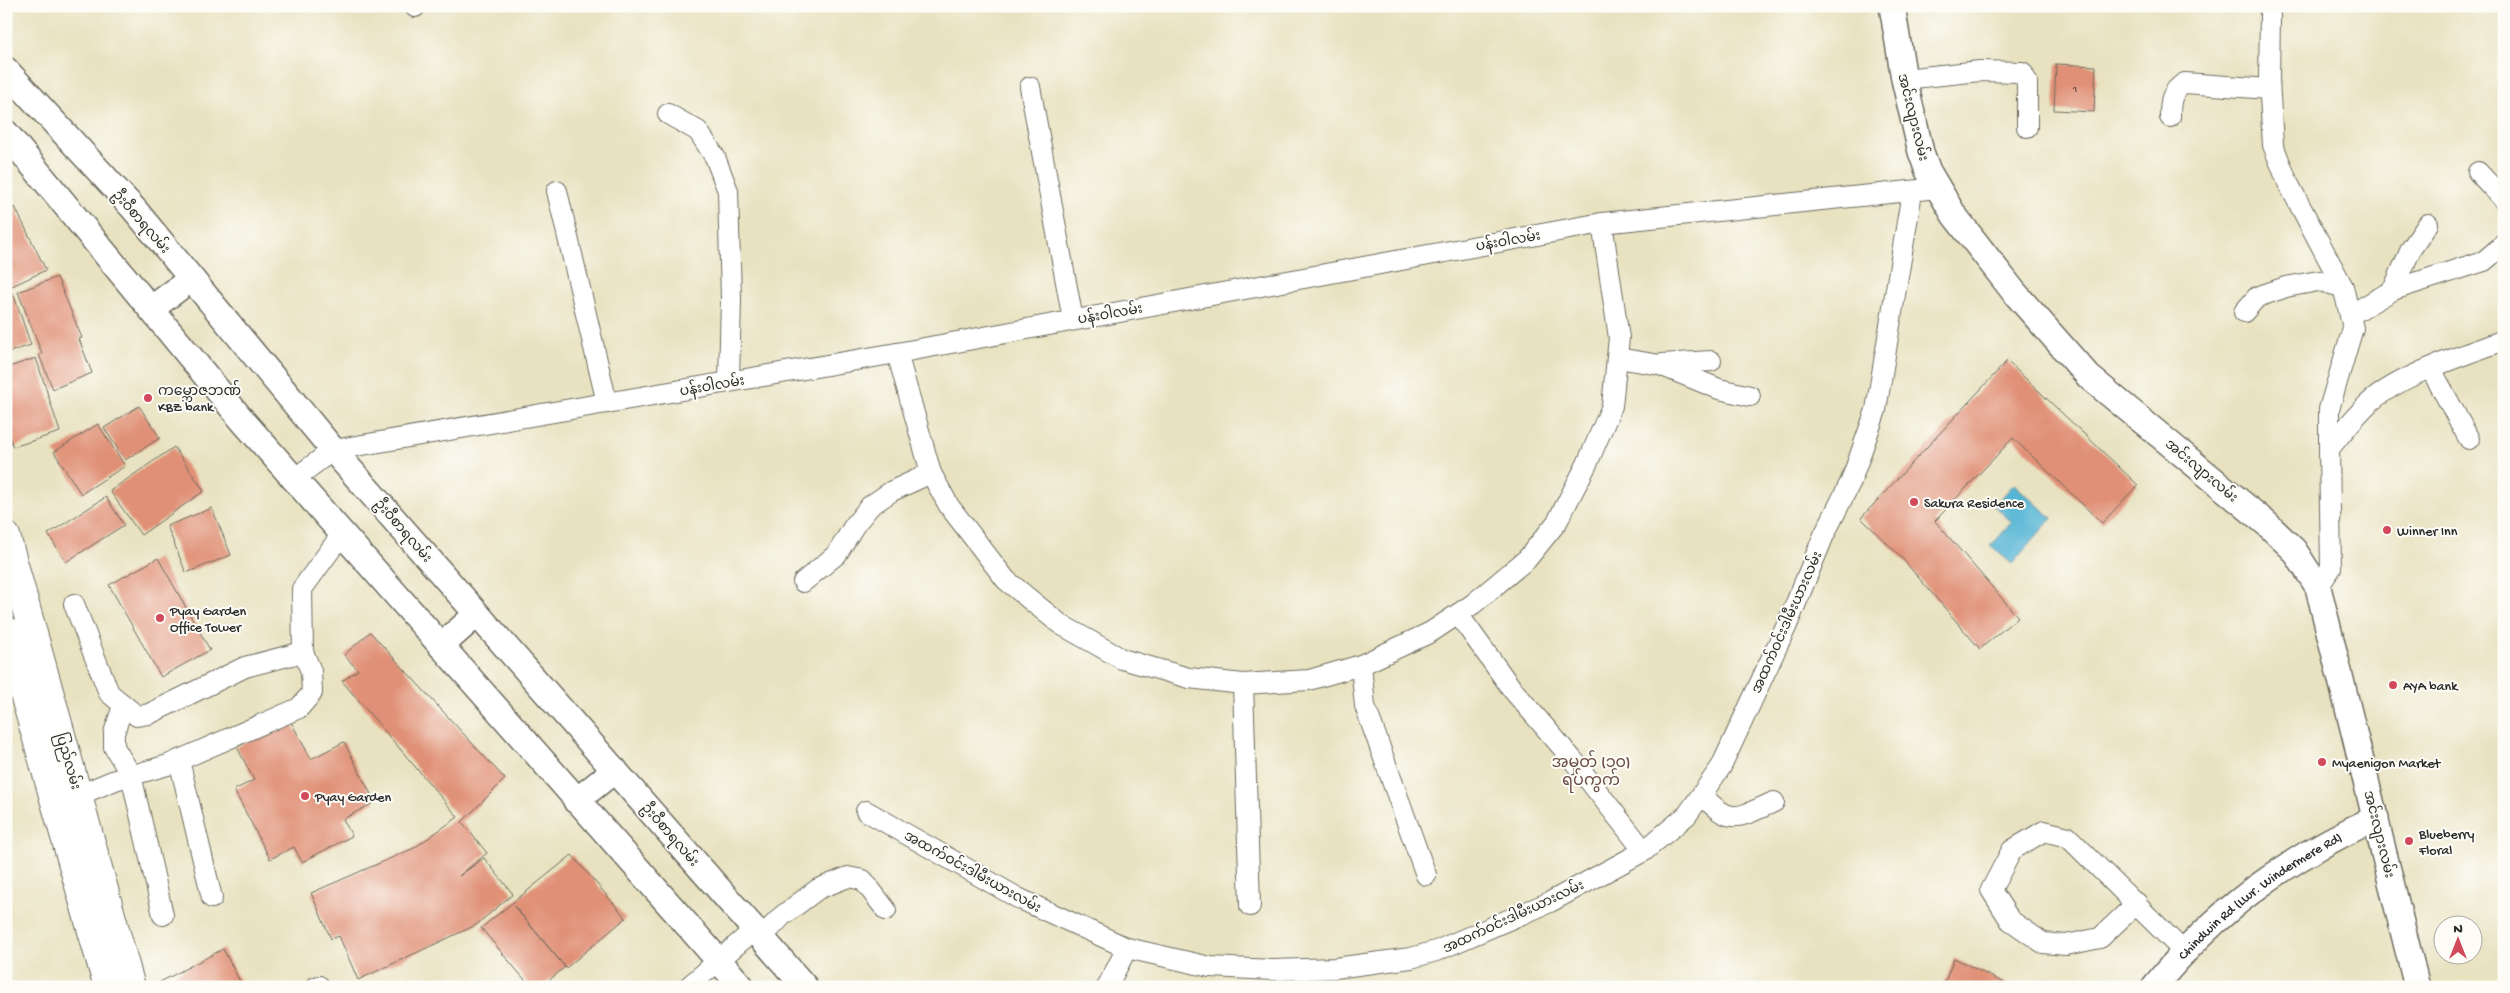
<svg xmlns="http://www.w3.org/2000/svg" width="2510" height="993" viewBox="0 0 2510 993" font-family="'Gochi Hand','Noto Sans Myanmar',sans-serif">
  <rect width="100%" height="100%" fill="#fdfcf7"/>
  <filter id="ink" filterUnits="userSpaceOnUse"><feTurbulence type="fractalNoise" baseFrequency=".02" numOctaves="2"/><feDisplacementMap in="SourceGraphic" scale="10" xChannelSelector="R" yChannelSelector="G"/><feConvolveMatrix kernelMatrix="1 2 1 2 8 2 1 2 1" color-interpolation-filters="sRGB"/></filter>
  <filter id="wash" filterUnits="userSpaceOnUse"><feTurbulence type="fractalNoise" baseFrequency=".0096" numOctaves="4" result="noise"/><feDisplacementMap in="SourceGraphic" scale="20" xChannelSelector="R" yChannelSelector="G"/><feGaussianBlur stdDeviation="1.12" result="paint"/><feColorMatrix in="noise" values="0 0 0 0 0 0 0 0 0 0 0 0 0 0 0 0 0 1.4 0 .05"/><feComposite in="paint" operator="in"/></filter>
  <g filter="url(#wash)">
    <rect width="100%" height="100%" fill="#e8e2c0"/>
    <path fill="#57b6d5" stroke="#417080" d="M 2014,484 L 2052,518 L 2012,564 L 1991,546 L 2012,522 L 1994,506 Z"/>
    <g id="blocks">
      <g fill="#e09076">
        <path d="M 2056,64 L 2096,66 L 2094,112 L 2054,110 Z"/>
        <path d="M 15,207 L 46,270 L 6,289 L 6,211 Z"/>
        <path d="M 57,277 L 82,338 L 79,339 L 92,373 L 53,389 L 39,355 L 42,354 L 18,292 Z"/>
        <path d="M 13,293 L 31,345 L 6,353 L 6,295 Z"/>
        <path d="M 36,358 L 60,432 L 13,447 L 6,427 L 6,368 Z"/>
        <path d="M 2007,361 L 2138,485 L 2102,523 L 2013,438 L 1935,521 L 2018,617 L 1980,649 L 1899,555 L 1861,518 Z"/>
        <path d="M 139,406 L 160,438 L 125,460 L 104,428 Z"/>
        <path d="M 98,424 L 125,466 L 81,494 L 54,452 Z"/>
        <path d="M 174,447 L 204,491 L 141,535 L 110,491 Z"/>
        <path d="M 106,497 L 124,525 L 66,562 L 48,534 Z"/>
        <path d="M 212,508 L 231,555 L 186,573 L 167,526 Z"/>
        <path d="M 158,558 L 210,650 L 161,677 L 109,585 Z"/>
        <path d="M 370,632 L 505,779 L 462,822 L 487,853 L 459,876 L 484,858 L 513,894 L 476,925 L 358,980 L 339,936 L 331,939 L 311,893 L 414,848 L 458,817 L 342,681 L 358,670 L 344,655 Z"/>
        <path d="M 290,720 L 311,759 L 344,742 L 375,802 L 343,819 L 352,836 L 302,862 L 294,847 L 270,859 L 234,790 L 254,780 L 237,747 Z"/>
        <path d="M 572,855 L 626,918 L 566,968 L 514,906 L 565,967 L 541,987 L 531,987 L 481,928 Z"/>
        <path d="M 223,949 L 243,987 L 162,987 L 160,982 Z"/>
        <path d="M 1954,958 L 2012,987 L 1943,987 Z"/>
      </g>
    </g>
  </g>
  <g filter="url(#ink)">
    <use href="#blocks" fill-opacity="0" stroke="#6d6b5f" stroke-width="1"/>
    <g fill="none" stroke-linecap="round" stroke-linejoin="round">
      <g stroke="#6d6b5f" stroke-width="22">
        <g id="minor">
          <path d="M 415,6 L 415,7"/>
          <path d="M 2270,15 L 2269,80 L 2273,145 L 2288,183 L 2343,287 L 2353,328 L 2329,409 L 2329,449"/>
          <path d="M 1904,79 L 1980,71 L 2022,72 L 2027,82 L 2027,127"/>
          <path d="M 1030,87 L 1073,320"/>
          <path d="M 668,114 L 698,131 L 715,157 L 728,191 L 731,298 L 729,382"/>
          <path d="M 2170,117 C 2170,101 2171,91 2185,83 L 2269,89"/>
          <path d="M 2478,172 L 2504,200"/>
          <path d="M 557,191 L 607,403"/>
          <path d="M 2393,290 L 2411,249 L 2428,224"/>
          <path d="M 2244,312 L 2257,297 L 2286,287 L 2318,281 L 2343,287"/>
          <path d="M 2350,315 L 2393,290 L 2484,261 L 2504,244"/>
          <path d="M 897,353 L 931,473 L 949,506 L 1006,580 L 1060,624 L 1122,659 L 1189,678 L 1243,684 L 1309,680 L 1361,665 L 1431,632 L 1473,604 L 1527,559 L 1557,522 L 1587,464 L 1612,406 L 1619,338 L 1602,223"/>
          <path d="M 1618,358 L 1660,365 L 1719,389 L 1750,396"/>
          <path d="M 1662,364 L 1711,361"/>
          <path d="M 2431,369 L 2469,439"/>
          <path d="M 294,479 L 333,450 L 897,353 L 1602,223 L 1938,188"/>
          <path d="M 803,582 L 837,554 L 854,526 L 870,506 L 892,491 L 931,473"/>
          <path d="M 2318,587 L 2331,568 L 2329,449 C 2342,433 2354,417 2369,403 C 2401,374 2463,356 2504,340"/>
          <path d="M 74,604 L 109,693 L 137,716 L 149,714 L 245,667 L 303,652 L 311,671 L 312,693 L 299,708 L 168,765 L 115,780 L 79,795"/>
          <path d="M 1458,614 L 1512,689 L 1573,760 L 1644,851"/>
          <path d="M 303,652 L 302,589 L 342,534"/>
          <path d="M 1361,665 L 1365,706 L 1426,875"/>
          <path d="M 1243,684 L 1250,906"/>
          <path d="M 123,706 L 114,733 L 114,747 L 131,775 L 163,915"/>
          <path d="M 179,760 L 212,898"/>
          <path d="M 1702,795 C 1732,827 1738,817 1774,802"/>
          <path d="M 866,811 L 1018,898 L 1127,948 L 1210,967 L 1273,970 L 1335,968 L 1411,958 L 1436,951 L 1550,902 L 1644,851 L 1687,815 L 1721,767 L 1787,625 L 1824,535 L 1851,481 L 1876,410 L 1912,192"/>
          <path d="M 2137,903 L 2100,938 L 2066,945 L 2043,943 L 2010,920 L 1991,890 L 2012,850 L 2044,831 L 2068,837 L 2183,951"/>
          <path d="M 762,937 L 782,916 L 818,889 L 848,877 L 863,880 L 886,910"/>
          <path d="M 316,987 L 319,986"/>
          <path d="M 688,987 L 754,930"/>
          <path d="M 1107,987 L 1127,948"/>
        </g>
      </g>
      <g stroke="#6d6b5f" stroke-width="28">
        <g id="major">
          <path d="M 1892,6 L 1904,79 L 1921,152 L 1928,171 L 1954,215 L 2014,292 L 2089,377 L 2267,524 L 2294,550 L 2318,587 L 2417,987"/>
          <path d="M 6,70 L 134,209 L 333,450 L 805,987"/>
          <path d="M 6,133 L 243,421 L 742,987"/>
          <path d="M 151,309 L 191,279"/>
          <path d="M 441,646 L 477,614"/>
          <path d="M 576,801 L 615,770"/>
          <path id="s1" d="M 2154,987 C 2216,910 2286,859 2376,818"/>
        </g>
      </g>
      <g stroke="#6d6b5f" stroke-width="30">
        <g id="highway">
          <path d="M 6,536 L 131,987"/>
          <path d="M 6,631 L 108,987"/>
        </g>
      </g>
      <use href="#minor" stroke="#fff" stroke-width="20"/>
      <use href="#major" stroke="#fff" stroke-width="25"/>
      <use href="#highway" stroke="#fff" stroke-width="28"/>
    </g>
  </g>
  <g fill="#d1495b" stroke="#fdfcf7" stroke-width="2">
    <circle cx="148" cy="398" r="5"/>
    <circle cx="1914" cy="502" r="5"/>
    <circle cx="2387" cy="530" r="5"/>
    <circle cx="160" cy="618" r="5"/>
    <circle cx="2393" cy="685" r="5"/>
    <circle cx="2322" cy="762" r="5"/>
    <circle cx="305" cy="796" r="5"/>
    <circle cx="2409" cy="841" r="5"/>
  </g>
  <g text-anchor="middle" stroke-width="4" stroke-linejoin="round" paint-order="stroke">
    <g font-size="11" fill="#58443e">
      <text x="2075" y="92">1</text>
    </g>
    <g font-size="14" fill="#2b2b2b" stroke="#fdfcf7">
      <text transform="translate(1914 117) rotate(76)" y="5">အင်းလျားလမ်း</text>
      <text transform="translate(142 221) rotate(49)" y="5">ဦးဝီစာရလမ်း</text>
      <text transform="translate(1508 240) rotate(-10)" y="5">ပန်းဝါလမ်း</text>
      <text transform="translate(1110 313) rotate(-10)" y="5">ပန်းဝါလမ်း</text>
      <text transform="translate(712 385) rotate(-10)" y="5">ပန်းဝါလမ်း</text>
      <text transform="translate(2202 470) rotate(40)" y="5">အင်းလျားလမ်း</text>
      <text transform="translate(404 530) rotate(49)" y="5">ဦးဝီစာရလမ်း</text>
      <text transform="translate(1786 622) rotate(-66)" y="5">အထက်ဝင်းဒါမီးယားလမ်း</text>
      <text transform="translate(69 761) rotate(74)" y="5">ပြည်လမ်း</text>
      <text transform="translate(671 834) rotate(49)" y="5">ဦးဝီစာရလမ်း</text>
      <text transform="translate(2380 834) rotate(76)" y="5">အင်းလျားလမ်း</text>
      <text transform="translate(973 871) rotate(29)" y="5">အထက်ဝင်းဒါမီးယားလမ်း</text>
      <text dy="5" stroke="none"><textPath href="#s1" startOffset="141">Chindwin Rd (Lwr. Windermere Rd)</textPath></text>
      <text transform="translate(1513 916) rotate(-25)" y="5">အထက်ဝင်းဒါမီးယားလမ်း</text>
    </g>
    <g font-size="14" fill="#2b2b2b" stroke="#fdfcf7" text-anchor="start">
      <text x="158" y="395">ကမ္ဘောဇဘဏ်<tspan x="158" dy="16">KBZ bank</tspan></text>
      <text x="1924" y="507">Sakura Residence</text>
      <text x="2397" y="535">Winner Inn</text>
      <text x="170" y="615">Pyay Garden<tspan x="170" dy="16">Office Tower</tspan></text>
      <text x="2403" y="690">AYA bank</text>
      <text x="2332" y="767">Myaenigon Market</text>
      <text x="315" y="801">Pyay Garden</text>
      <text x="2419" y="838">Blueberry<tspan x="2419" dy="16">Floral</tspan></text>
    </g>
    <g font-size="16" fill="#6a4e45" stroke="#fdfcf7">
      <text x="1591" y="767">အမှတ် (၁၀)<tspan x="1591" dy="18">ရပ်ကွက်</tspan></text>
    </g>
  </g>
  <rect width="2510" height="993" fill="none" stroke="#fdfcf7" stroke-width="25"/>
  <g transform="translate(2458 940)"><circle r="24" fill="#fdfcf7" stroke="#a9a8a5"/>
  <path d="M0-4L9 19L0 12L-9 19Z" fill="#d1495b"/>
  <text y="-8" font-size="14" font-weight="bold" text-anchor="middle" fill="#2b2b2b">N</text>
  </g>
</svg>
